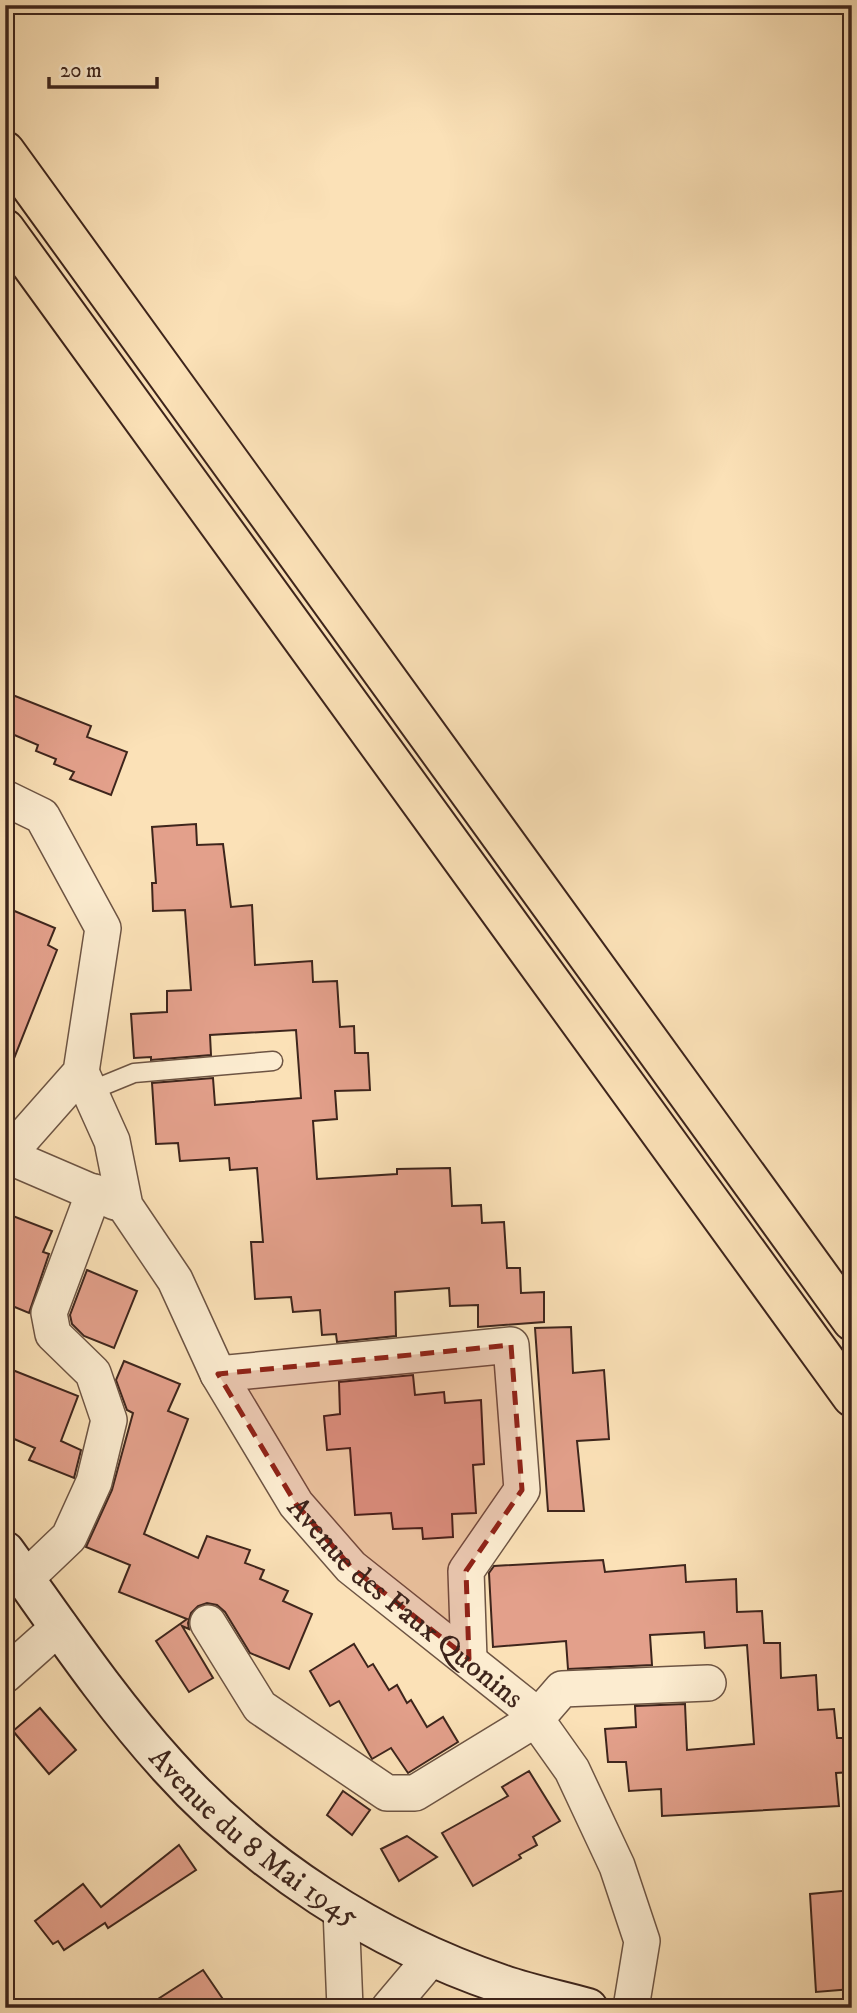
<svg xmlns="http://www.w3.org/2000/svg" width="857" height="2013" viewBox="0 0 857 2013" font-family="'IM FELL DW Pica',serif">
  <rect width="100%" height="100%" fill="#fbe1b7"/>
  <filter id="stains"><feTurbulence type="fractalNoise" baseFrequency=".00286" numOctaves="4"/><feColorMatrix values="0 0 0 0 .2 0 0 0 0 .09 0 0 0 0 .02 0 0 0 .5 -.17"/></filter>
  <radialGradient id="worn" r=".72"><stop offset=".6" stop-color="#630" stop-opacity="0"/><stop offset="1" stop-color="#630" stop-opacity=".3"/></radialGradient>
  <g fill="#e3a08b" stroke="#3e251c" stroke-width="2">
    <path d="M 5,692 L 91,726 L 87,737 L 127,752 L 111,795 L 70,779 L 74,772 L 54,764 L 56,759 L 36,751 L 38,745 L 5,731 Z"/>
    <path d="M 196,824 L 197,845 L 223,844 L 231,907 L 252,905 L 255,965 L 312,961 L 313,982 L 337,981 L 340,1027 L 354,1026 L 355,1053 L 368,1053 L 370,1090 L 335,1091 L 337,1119 L 313,1121 L 317,1179 L 397,1174 L 397,1169 L 450,1168 L 452,1206 L 481,1205 L 482,1223 L 504,1222 L 507,1268 L 520,1268 L 521,1293 L 544,1292 L 544,1322 L 478,1327 L 478,1305 L 450,1306 L 449,1288 L 395,1292 L 396,1336 L 337,1342 L 336,1334 L 322,1335 L 320,1310 L 293,1312 L 291,1297 L 255,1299 L 251,1242 L 263,1242 L 257,1168 L 230,1170 L 229,1158 L 180,1161 L 178,1143 L 156,1144 L 152,1083 L 213,1078 L 215,1105 L 301,1098 L 296,1030 L 210,1035 L 211,1055 L 151,1060 L 151,1057 L 134,1058 L 131,1014 L 167,1012 L 167,991 L 191,990 L 185,910 L 153,911 L 152,883 L 156,883 L 152,827 Z"/>
    <path d="M 5,907 L 55,928 L 48,945 L 57,950 L 7,1076 L 5,1075 Z"/>
    <path d="M 5,1213 L 52,1231 L 43,1252 L 49,1254 L 29,1313 L 5,1303 Z"/>
    <path d="M 87,1270 L 137,1291 L 114,1348 L 84,1336 L 72,1324 L 70,1315 Z"/>
    <path d="M 571,1327 L 573,1373 L 604,1370 L 609,1439 L 577,1441 L 584,1511 L 548,1511 L 535,1328 Z"/>
    <path d="M 124,1361 L 180,1384 L 168,1411 L 188,1419 L 144,1534 L 198,1558 L 207,1536 L 250,1550 L 245,1563 L 264,1570 L 260,1579 L 288,1591 L 283,1601 L 312,1614 L 289,1669 L 250,1653 L 225,1612 L 217,1605 L 207,1603 L 198,1606 L 191,1613 L 188,1623 L 189,1629 L 182,1626 L 213,1678 L 189,1692 L 156,1641 L 187,1619 L 119,1592 L 130,1565 L 86,1547 L 112,1490 L 133,1413 L 127,1410 L 116,1380 Z"/>
    <path d="M 5,1367 L 78,1396 L 61,1441 L 81,1450 L 74,1478 L 29,1460 L 35,1448 L 5,1435 Z"/>
    <path d="M 413,1375 L 415,1395 L 444,1392 L 445,1403 L 481,1400 L 484,1464 L 473,1465 L 476,1513 L 452,1514 L 453,1537 L 423,1539 L 422,1528 L 393,1529 L 391,1513 L 355,1515 L 350,1448 L 327,1450 L 324,1416 L 340,1414 L 339,1382 Z"/>
    <path d="M 603,1560 L 605,1572 L 685,1565 L 686,1582 L 736,1579 L 737,1612 L 762,1611 L 764,1643 L 780,1643 L 781,1678 L 816,1675 L 818,1710 L 834,1709 L 837,1738 L 852,1738 L 852,1772 L 836,1773 L 839,1806 L 662,1816 L 661,1789 L 629,1791 L 626,1762 L 608,1762 L 605,1729 L 636,1727 L 635,1706 L 685,1704 L 687,1750 L 754,1744 L 747,1645 L 705,1648 L 704,1632 L 650,1635 L 652,1665 L 568,1669 L 566,1641 L 493,1647 L 489,1573 L 494,1566 Z"/>
    <path d="M 354,1644 L 368,1667 L 373,1664 L 389,1690 L 397,1685 L 407,1703 L 411,1700 L 427,1727 L 443,1717 L 458,1742 L 408,1773 L 391,1748 L 372,1759 L 339,1701 L 330,1706 L 310,1671 Z"/>
    <path d="M 40,1708 L 76,1750 L 49,1774 L 13,1731 Z"/>
    <path d="M 529,1771 L 560,1821 L 533,1837 L 537,1845 L 519,1855 L 521,1858 L 473,1886 L 442,1833 L 508,1796 L 502,1787 Z"/>
    <path d="M 343,1791 L 370,1810 L 352,1835 L 327,1815 Z"/>
    <path d="M 407,1836 L 437,1857 L 399,1881 L 381,1849 Z"/>
    <path d="M 179,1845 L 196,1870 L 108,1928 L 105,1923 L 64,1950 L 58,1941 L 53,1944 L 35,1921 L 83,1884 L 101,1907 Z"/>
    <path d="M 852,1890 L 852,1989 L 816,1992 L 810,1894 Z"/>
    <path d="M 203,1970 L 229,2008 L 144,2008 Z"/>
  </g>
  <g fill="none" stroke-linecap="round" stroke-linejoin="round">
    <g stroke="#6d5443" stroke-width="21">
      <path id="lane" d="M 90,1091 L 134,1073 L 273,1061"/>
    </g>
    <g stroke="#6d5443" stroke-width="38">
      <g id="street">
        <path d="M 5,798 L 42,816 L 103,928 L 81,1072 L 5,1158"/>
        <path id="s1" d="M 81,1072 L 112,1141 L 125,1206 L 175,1280 L 218,1374 L 296,1504 L 351,1567 L 528,1708 L 572,1770 L 617,1866 L 642,1941 L 631,2008"/>
        <path d="M 5,1150 L 8,1156 L 115,1202"/>
        <path d="M 218,1374 L 511,1345 L 522,1490 L 466,1571 L 469,1659"/>
        <path d="M 25,1579 L 69,1537 L 94,1482 L 109,1420 L 93,1373 L 53,1334 L 49,1313 L 94,1192"/>
        <path d="M 208,1623 L 260,1707 L 387,1793 L 415,1793 L 536,1719 L 562,1689 L 708,1683"/>
        <path d="M 5,1675 L 60,1626"/>
        <path d="M 341,1909 L 345,2008"/>
        <path d="M 389,2008 L 432,1957"/>
      </g>
    </g>
    <g stroke="#3e251c" stroke-width="42">
      <g id="secondary">
        <path id="s2" d="M 5,1551 C 57,1623 108,1700 168,1766 C 257,1865 375,1941 501,1984 C 529,1994 559,2000 588,2008"/>
      </g>
    </g>
    <g stroke="#3e251c" stroke-width="42">
      <g id="highway">
        <path d="M 5,151 L 852,1321"/>
        <path d="M 5,229 L 852,1397"/>
      </g>
    </g>
    <use href="#lane" stroke="#fcecd0" stroke-width="18"/>
    <use href="#street" stroke="#fcecd0" stroke-width="35"/>
    <use href="#secondary" stroke="#fcecd0" stroke-width="38"/>
    <use href="#highway" stroke="#fbe1b7" stroke-width="38"/>
  </g>
  <path fill="#8f2418" fill-opacity="0.2" stroke="#8f2418" stroke-width="5" stroke-dasharray="14 9" stroke-linejoin="round" d="M 511,1345 L 522,1490 L 466,1571 L 469,1659 L 351,1567 L 296,1504 L 218,1374 Z"/>
  <g text-anchor="middle" stroke-width="6" stroke-linejoin="round" paint-order="stroke">
    <g font-size="30" fill="#3e251c" stroke="#fcecd0">
      <text dy="10" stroke="none"><textPath href="#s1" startOffset="634">Avenue des Faux Quonins</textPath></text>
      <text dy="10" stroke="none"><textPath href="#s2" startOffset="382">Avenue du 8 Mai 1945</textPath></text>
    </g>
  </g>
  <rect width="857" height="2013" fill="none" stroke="#fbe1b7" stroke-width="28"/>
  <rect x="7" y="7" width="843" height="1999" fill="none" stroke="#3e251c" stroke-width="3.5"/>
  <rect x="14" y="14" width="829" height="1985" fill="none" stroke="#3e251c" stroke-width="2"/>
  <path d="M49 77v10h108v-10" fill="none" stroke="#3e251c" stroke-width="3.5"/>
  <text x="60" y="77" font-size="21" fill="#3e251c" stroke="#fcecd0" stroke-width="5" paint-order="stroke">20 m</text>
  <rect width="100%" height="100%" filter="url(#stains)"/>
  <rect width="100%" height="100%" fill="url(#worn)"/>
</svg>
